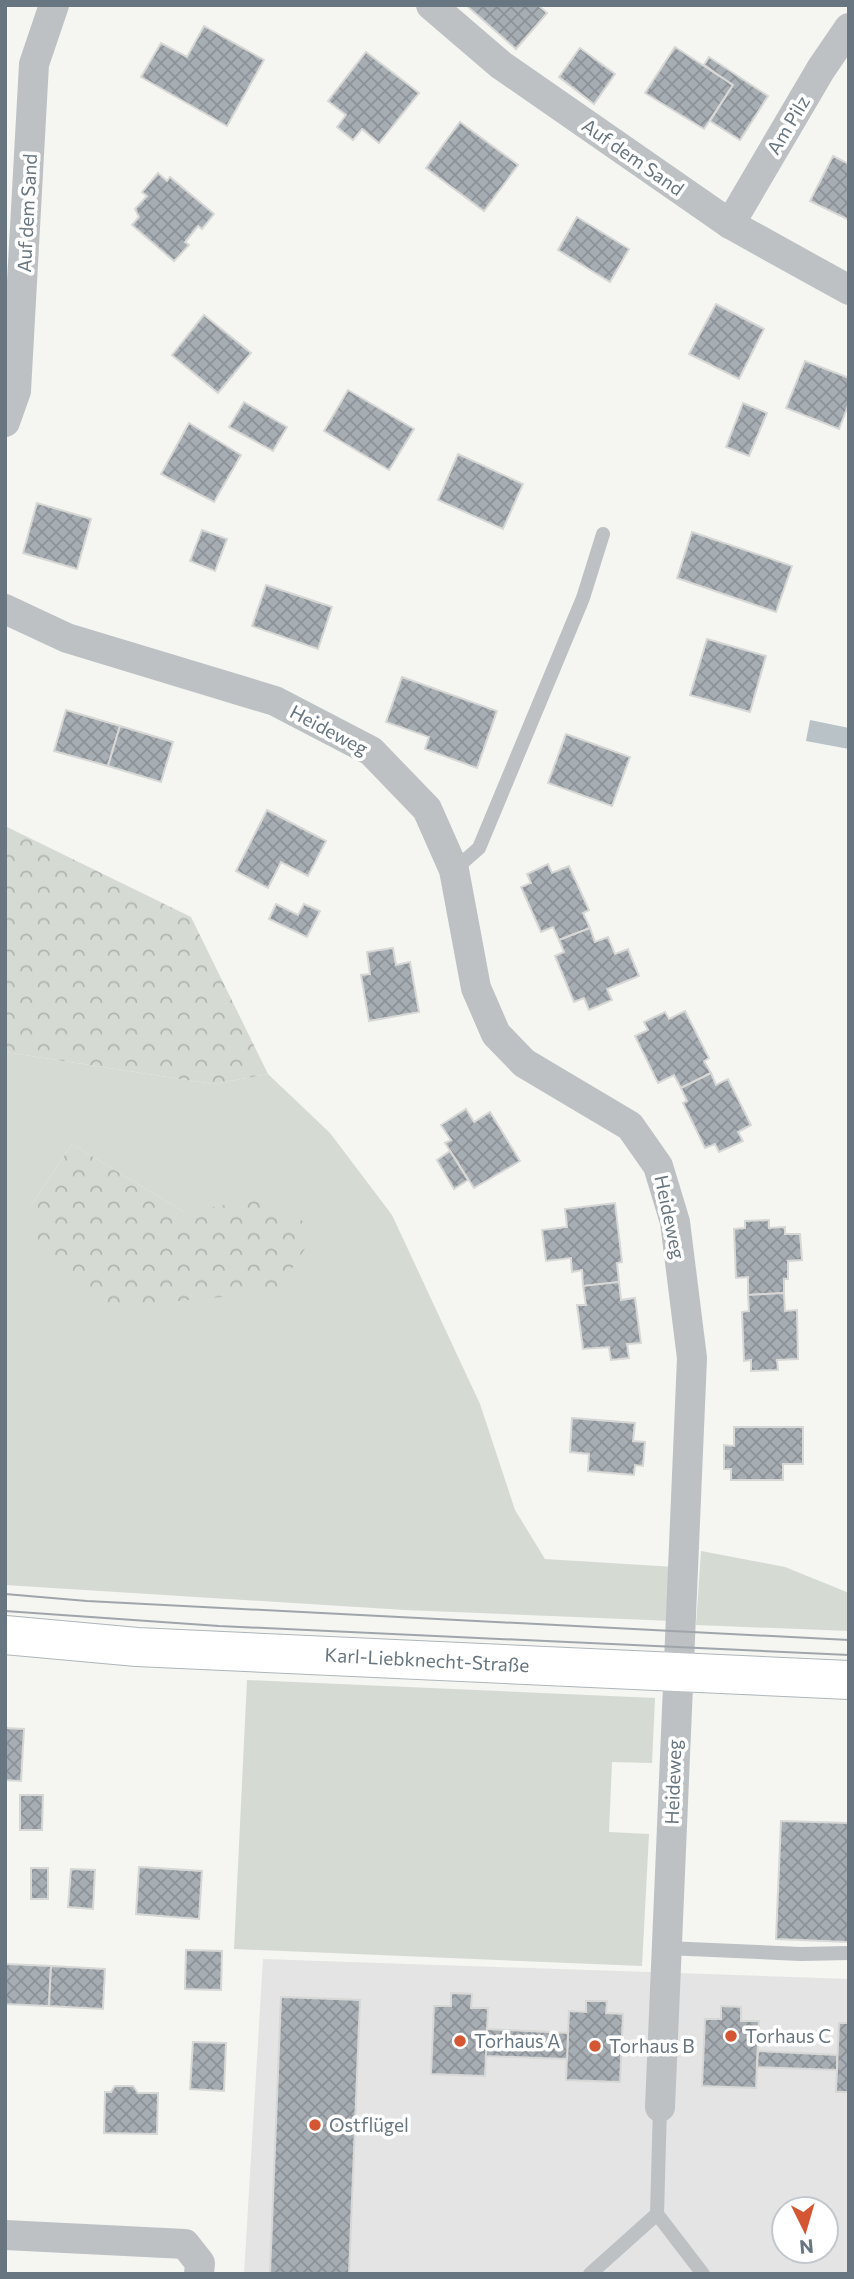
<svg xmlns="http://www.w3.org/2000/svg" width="854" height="2279" viewBox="0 0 854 2279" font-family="Commissioner,sans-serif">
  <defs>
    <pattern id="forest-crowns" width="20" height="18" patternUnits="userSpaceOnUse" patternTransform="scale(1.75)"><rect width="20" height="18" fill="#d5dad2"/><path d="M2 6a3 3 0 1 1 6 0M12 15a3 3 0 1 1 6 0" fill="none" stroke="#b1b5b0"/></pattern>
    <pattern id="building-cross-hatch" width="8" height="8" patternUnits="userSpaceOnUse" patternTransform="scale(1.75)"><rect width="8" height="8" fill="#a7aeb3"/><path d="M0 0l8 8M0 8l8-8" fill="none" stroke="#8c9297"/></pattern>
  </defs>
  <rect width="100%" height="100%" fill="#f5f5f2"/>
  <path fill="#e3e4e3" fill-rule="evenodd" d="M 263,1959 L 849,1979 L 849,2274 L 244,2274 ZM 784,2209 L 826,2209 L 826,2251 L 784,2251 Z"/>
  <g fill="#d5dad2" fill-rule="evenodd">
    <path d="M 5,1052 L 213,1084 L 268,1074 L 330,1133 L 392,1215 L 480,1404 L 515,1510 L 545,1559 L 675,1567 L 673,1621 L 405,1610 L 5,1585 ZM 72,1144 L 184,1212 L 30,1207 Z"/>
    <path d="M 701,1551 L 785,1567 L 849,1593 L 849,1631 L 696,1625 Z"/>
    <path d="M 247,1680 L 655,1698 L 652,1763 L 612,1762 L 609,1832 L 649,1834 L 642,1966 L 234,1949 Z"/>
  </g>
  <g fill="url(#forest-crowns)">
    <path d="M 5,826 L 191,917 L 268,1074 L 213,1084 L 5,1052 Z"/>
    <path d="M 72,1144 L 184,1212 L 266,1198 L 317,1230 L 277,1292 L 99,1308 L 37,1254 L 30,1207 Z"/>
  </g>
  <path fill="#b8c2c7" d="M 810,720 L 849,728 L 849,749 L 806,741 Z"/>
  <g fill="url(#building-cross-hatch)" stroke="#d7d7d5" stroke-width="2">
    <path d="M 466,5 L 538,5 L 547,13 L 516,49 Z"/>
    <path d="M 204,26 L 264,60 L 227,126 L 141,77 L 161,43 L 187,57 Z"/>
    <path d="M 675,47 L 733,85 L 704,129 L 645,93 Z"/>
    <path d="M 580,48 L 615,74 L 594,104 L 559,77 Z"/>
    <path d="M 366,52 L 419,93 L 379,143 L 362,129 L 353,140 L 337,127 L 346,115 L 328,101 Z"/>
    <path d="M 709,57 L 768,96 L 740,140 L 710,121 L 733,85 L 704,65 Z"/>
    <path d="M 460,122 L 518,165 L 484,211 L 426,168 Z"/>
    <path d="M 833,156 L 849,164 L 849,220 L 810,201 Z"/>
    <path d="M 158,173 L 167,181 L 170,177 L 214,214 L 202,229 L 198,226 L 185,242 L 189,245 L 174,261 L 132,225 L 139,217 L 135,209 L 147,196 L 142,192 Z"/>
    <path d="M 577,217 L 629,249 L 610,282 L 558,250 Z"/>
    <path d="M 716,304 L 764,329 L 739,379 L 689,354 Z"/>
    <path d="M 204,315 L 251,353 L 218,393 L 172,355 Z"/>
    <path d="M 805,361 L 849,378 L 849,403 L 839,429 L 786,408 Z"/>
    <path d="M 348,390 L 414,429 L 389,470 L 324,431 Z"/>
    <path d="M 244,402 L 287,427 L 273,451 L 229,427 Z"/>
    <path d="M 743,403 L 767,413 L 749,456 L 726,447 Z"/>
    <path d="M 189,423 L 241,455 L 214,502 L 161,474 Z"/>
    <path d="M 458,454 L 523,484 L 503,529 L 438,500 Z"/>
    <path d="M 37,503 L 91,519 L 77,569 L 23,553 Z"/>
    <path d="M 202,530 L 227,539 L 215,571 L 190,561 Z"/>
    <path d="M 692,532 L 792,566 L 776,612 L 677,578 Z"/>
    <path d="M 266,585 L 332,607 L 318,649 L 252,626 Z"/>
    <path d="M 707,639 L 766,656 L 750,712 L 690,695 Z"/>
    <path d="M 402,677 L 497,711 L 477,768 L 425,749 L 429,737 L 386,722 Z"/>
    <path d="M 66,710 L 120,726 L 108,766 L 54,751 Z"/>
    <path d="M 120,726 L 173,742 L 161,782 L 108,766 Z"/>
    <path d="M 566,734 L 630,757 L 612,806 L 548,783 Z"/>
    <path d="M 267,810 L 326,841 L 308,876 L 281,862 L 268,888 L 236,871 Z"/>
    <path d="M 548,864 L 552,873 L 569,866 L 589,910 L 583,913 L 590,928 L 559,940 L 553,927 L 541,932 L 521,887 L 531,883 L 527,874 Z"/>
    <path d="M 276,904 L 298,915 L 304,904 L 320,911 L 307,937 L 269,919 Z"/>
    <path d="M 590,928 L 595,942 L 608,937 L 615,954 L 628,949 L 639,976 L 607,989 L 612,1000 L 589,1010 L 584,998 L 574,1002 L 555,956 L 564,952 L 559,940 Z"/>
    <path d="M 393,948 L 396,965 L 410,962 L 419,1012 L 369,1021 L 361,975 L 370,974 L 367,952 Z"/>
    <path d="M 685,1011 L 709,1058 L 704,1061 L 711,1073 L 681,1088 L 674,1075 L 658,1083 L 635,1036 L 648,1030 L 644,1022 L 665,1012 L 669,1019 Z"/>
    <path d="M 711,1073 L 716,1085 L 728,1079 L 751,1125 L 738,1132 L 743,1141 L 719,1152 L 715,1144 L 705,1148 L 683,1103 L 687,1101 L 681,1088 Z"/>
    <path d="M 466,1109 L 474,1122 L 490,1112 L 520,1161 L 474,1188 L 445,1143 L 451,1140 L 441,1125 Z"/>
    <path d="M 450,1151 L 468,1180 L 454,1189 L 437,1160 Z"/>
    <path d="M 615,1203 L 622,1262 L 617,1263 L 619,1282 L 583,1286 L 582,1270 L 572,1272 L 571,1258 L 546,1261 L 542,1230 L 567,1227 L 565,1209 Z"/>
    <path d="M 769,1220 L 769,1228 L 785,1227 L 785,1234 L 800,1234 L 802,1260 L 788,1261 L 788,1279 L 784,1279 L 784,1293 L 748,1295 L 748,1277 L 736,1278 L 734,1229 L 745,1228 L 745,1221 Z"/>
    <path d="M 619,1282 L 621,1300 L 635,1298 L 641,1343 L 627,1344 L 629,1358 L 611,1360 L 609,1347 L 583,1349 L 577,1305 L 586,1305 L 583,1286 Z"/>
    <path d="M 784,1293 L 785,1311 L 797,1310 L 798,1359 L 777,1360 L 778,1370 L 751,1371 L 751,1360 L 744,1361 L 742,1312 L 749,1311 L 748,1295 Z"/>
    <path d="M 572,1418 L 635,1423 L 633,1441 L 645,1442 L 643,1466 L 635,1465 L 634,1475 L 588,1471 L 589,1454 L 570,1452 Z"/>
    <path d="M 734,1427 L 803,1427 L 803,1464 L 783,1464 L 783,1480 L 731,1480 L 731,1469 L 724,1469 L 724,1445 L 734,1446 Z"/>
    <path d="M 5,1728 L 24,1729 L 21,1781 L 5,1780 Z"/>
    <path d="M 20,1795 L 43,1795 L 42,1830 L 20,1830 Z"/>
    <path d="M 781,1821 L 849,1823 L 849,1942 L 776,1939 Z"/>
    <path d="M 139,1867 L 202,1871 L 199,1919 L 136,1914 Z"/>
    <rect x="31" y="1868" width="17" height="31"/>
    <path d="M 71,1869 L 95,1870 L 93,1909 L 68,1907 Z"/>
    <path d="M 186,1950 L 222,1951 L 221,1990 L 185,1989 Z"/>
    <path d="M 5,1964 L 51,1966 L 49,2006 L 5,2004 Z"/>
    <path d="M 51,1966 L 105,1969 L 103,2009 L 49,2006 Z"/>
    <path d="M 451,1993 L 472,1994 L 471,2008 L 488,2008 L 485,2076 L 431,2074 L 434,2006 L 451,2006 Z"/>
    <path d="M 281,1997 L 360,2000 L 349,2274 L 270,2274 Z"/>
    <path d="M 586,2001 L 607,2001 L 606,2013 L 623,2014 L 620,2082 L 566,2080 L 569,2011 L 586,2012 Z"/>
    <path d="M 721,2006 L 741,2007 L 741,2021 L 759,2021 L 756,2088 L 702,2086 L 705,2019 L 721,2019 Z"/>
    <path d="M 839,2023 L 849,2023 L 849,2092 L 836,2092 Z"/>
    <path d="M 487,2029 L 568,2033 L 567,2059 L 486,2056 Z"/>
    <path d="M 193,2042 L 226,2043 L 224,2091 L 190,2089 Z"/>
    <path d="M 758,2051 L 837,2055 L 837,2070 L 757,2067 Z"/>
    <path d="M 115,2086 L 133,2086 L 138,2093 L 158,2093 L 157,2134 L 104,2133 L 105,2092 L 111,2092 Z"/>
  </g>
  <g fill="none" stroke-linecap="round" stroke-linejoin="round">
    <g stroke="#afb5b9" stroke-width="40">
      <path id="secondary" d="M 5,1635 L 137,1647 L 849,1680"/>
    </g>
    <g stroke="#bdc1c4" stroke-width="14">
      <path d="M 454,870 L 479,848 L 583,598 L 603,534"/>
      <path d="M 666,1948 L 801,1954 L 849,1953"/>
      <path d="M 657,2214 L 703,2274"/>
      <path d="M 590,2274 L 657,2214 L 660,2107"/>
    </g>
    <g stroke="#bdc1c4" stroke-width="30">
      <path d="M 431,5 L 501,65 L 730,224 L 849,290"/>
      <path d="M 730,224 L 821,69 L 849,28"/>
      <path d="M 5,422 L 16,391 L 34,64 L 54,5"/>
      <path d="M 5,609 L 67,638 L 275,701 L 371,751 L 427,809 L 454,870 L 476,988 L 496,1034 L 524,1063 L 630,1126 L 658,1166 L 675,1222 L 692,1358 L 660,2107"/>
      <path d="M 5,2235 L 185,2244 L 200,2263 L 199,2274"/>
    </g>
    <use href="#secondary" stroke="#fff" stroke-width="38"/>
    <g stroke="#9fa5aa" stroke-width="2">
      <path d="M 5,1594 L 87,1601 L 849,1640"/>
      <path d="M 5,1611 L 219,1626 L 849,1655"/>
    </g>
  </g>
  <g fill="#d45633" stroke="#fff" stroke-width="2.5">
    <circle cx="731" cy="2036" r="7"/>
    <circle cx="460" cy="2041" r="7"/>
    <circle cx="595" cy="2046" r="7"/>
    <circle cx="315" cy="2125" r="7"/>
  </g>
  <g text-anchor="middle" stroke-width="7" stroke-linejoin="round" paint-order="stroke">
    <g font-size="19" fill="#677681" stroke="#fff">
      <text transform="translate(788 125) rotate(-59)" y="7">Am Pilz</text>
      <text transform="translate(633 157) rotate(35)" y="7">Auf dem Sand</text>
      <text transform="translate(27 213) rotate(-87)" y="7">Auf dem Sand</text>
      <text transform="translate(329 730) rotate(28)" y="7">Heideweg</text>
      <text transform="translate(670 1217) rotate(78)" y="7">Heideweg</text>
      <text transform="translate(427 1660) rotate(3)" y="7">Karl-Liebknecht-Straße</text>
      <text transform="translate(673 1782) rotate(-88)" y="7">Heideweg</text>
    </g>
    <g font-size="19" fill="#677681" stroke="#fff" text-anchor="start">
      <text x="745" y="2043">Torhaus C</text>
      <text x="474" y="2048">Torhaus A</text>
      <text x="609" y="2053">Torhaus B</text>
      <text x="329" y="2132">Ostflügel</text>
    </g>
  </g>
  <rect width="854" height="2279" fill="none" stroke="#677681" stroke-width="14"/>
  <g transform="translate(805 2230) rotate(175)"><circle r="33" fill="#ffffff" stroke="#c2c8cd" stroke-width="2"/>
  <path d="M0-5L12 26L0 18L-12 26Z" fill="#d45633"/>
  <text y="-10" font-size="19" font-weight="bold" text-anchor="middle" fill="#677681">N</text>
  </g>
</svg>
